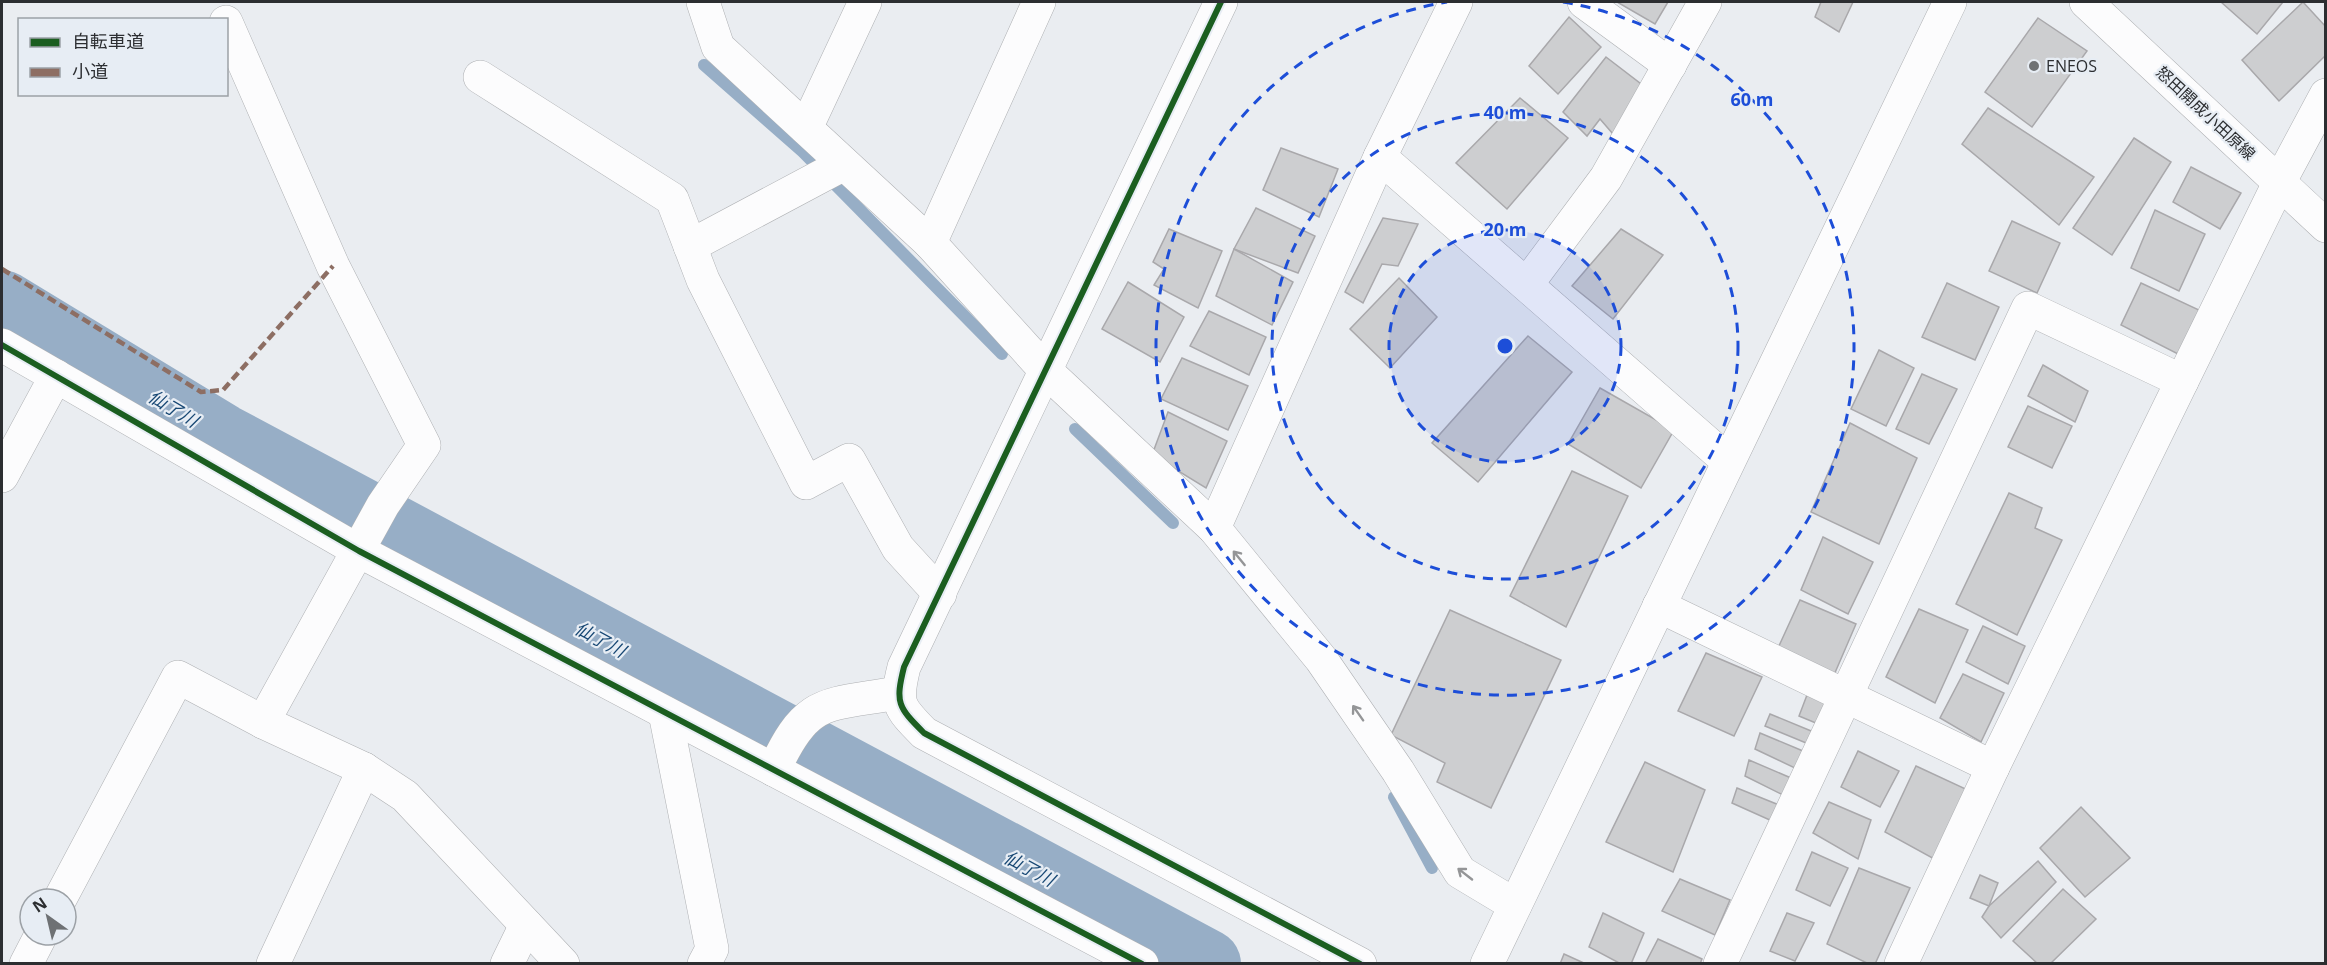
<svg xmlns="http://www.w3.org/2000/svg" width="2327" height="965" viewBox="0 0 2327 965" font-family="'Open Sans','Noto Sans JP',sans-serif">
  <rect width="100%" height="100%" fill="#eaedf1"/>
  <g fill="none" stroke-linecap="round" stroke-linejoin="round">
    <g stroke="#97aec6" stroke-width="12">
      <path d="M 704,65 L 803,152 L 1002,354"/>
      <path d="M 1075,429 L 1173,523"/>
      <path d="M 1394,797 L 1432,868"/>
    </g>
    <path stroke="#97aec6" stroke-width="70" d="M 2,305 L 221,438 L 1206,964"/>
  </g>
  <g fill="#cdced0" stroke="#a9a8ab" stroke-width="1.5">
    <path d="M 1617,2 L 1668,2 L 1655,24 Z"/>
    <path d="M 1821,2 L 1853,2 L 1839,32 L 1815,17 Z"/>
    <path d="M 2221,2 L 2283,2 L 2257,34 Z"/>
    <path d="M 2303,2 L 2326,27 L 2326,55 L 2279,101 L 2242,60 Z"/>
    <path d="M 1569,17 L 1601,47 L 1558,94 L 1529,66 Z"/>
    <path d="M 2038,18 L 2087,51 L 2032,127 L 1985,92 Z"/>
    <path d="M 1606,57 L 1645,87 L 1613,134 L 1600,119 L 1587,136 L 1563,112 Z"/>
    <path d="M 1520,98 L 1568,138 L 1507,209 L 1456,163 Z"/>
    <path d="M 1988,108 L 2094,177 L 2059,225 L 1962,144 Z"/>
    <path d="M 2134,138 L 2171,162 L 2112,255 L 2073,228 Z"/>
    <path d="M 1281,148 L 1338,169 L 1319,217 L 1263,190 Z"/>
    <path d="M 2191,167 L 2241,193 L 2220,229 L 2173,202 Z"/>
    <path d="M 1256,208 L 1315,236 L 1298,273 L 1234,249 Z"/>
    <path d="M 2155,210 L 2205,234 L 2179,291 L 2131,268 Z"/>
    <path d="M 1383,218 L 1418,224 L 1398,266 L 1382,264 L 1363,303 L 1345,292 Z"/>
    <path d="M 2012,221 L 2060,243 L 2037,293 L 1989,271 Z"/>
    <path d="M 1169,229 L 1222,251 L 1198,308 L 1154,285 L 1164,269 L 1153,262 Z"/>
    <path d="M 1621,229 L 1663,255 L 1613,319 L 1572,286 Z"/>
    <path d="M 1234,249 L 1293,282 L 1272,325 L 1216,296 Z"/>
    <path d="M 1399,278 L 1437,317 L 1390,368 L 1350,329 Z"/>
    <path d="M 1128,282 L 1184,317 L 1160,362 L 1102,329 Z"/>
    <path d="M 1947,283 L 1999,307 L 1975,360 L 1922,337 Z"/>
    <path d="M 2141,283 L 2199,310 L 2178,354 L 2121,325 Z"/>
    <path d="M 1209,311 L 1266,337 L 1249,375 L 1190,346 Z"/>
    <path d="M 1528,336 L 1572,372 L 1478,482 L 1432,443 Z"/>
    <path d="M 1879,350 L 1914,368 L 1886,426 L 1851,409 Z"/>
    <path d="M 1182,358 L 1248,386 L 1228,430 L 1161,399 Z"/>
    <path d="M 2043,365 L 2088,391 L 2075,422 L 2028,396 Z"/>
    <path d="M 1922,374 L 1957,389 L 1929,444 L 1896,429 Z"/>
    <path d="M 1600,388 L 1674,430 L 1641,488 L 1568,444 Z"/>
    <path d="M 2028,406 L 2072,426 L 2052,468 L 2008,447 Z"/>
    <path d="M 1168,412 L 1227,441 L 1206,488 L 1152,455 Z"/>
    <path d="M 1850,423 L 1917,458 L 1879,544 L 1811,512 Z"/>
    <path d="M 1572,471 L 1628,496 L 1566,627 L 1510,596 Z"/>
    <path d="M 2009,493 L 2042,508 L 2035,528 L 2062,540 L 2017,635 L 1956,604 Z"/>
    <path d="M 1823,537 L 1873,562 L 1848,614 L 1801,590 Z"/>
    <path d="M 1800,600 L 1856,624 L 1834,675 L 1778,648 Z"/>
    <path d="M 1919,609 L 1968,630 L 1935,703 L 1886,677 Z"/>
    <path d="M 1450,610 L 1561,660 L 1491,808 L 1437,782 L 1445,763 L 1391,735 Z"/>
    <path d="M 1983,626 L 2025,646 L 2008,684 L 1966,662 Z"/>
    <path d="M 1706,653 L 1762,677 L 1734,736 L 1678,711 Z"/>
    <path d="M 1963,674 L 2004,693 L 1981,742 L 1940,718 Z"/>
    <path d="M 1807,695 L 1829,705 L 1823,726 L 1799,716 Z"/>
    <path d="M 1770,714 L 1816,733 L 1811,745 L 1765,726 Z"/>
    <path d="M 1760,733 L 1803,751 L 1797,769 L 1755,749 Z"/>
    <path d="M 1858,751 L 1899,771 L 1880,807 L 1841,787 Z"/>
    <path d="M 1749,760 L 1791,778 L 1785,796 L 1745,776 Z"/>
    <path d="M 1645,762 L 1705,790 L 1673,872 L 1606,842 Z"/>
    <path d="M 1916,766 L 1970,791 L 1936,860 L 1885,832 Z"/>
    <path d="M 1737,788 L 1779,805 L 1772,821 L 1732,803 Z"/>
    <path d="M 1829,802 L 1871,820 L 1858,859 L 1813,833 Z"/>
    <path d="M 2081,807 L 2130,858 L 2085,897 L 2040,848 Z"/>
    <path d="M 1812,852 L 1848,868 L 1830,906 L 1796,890 Z"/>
    <path d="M 2038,861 L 2056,882 L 2001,938 L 1982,917 L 1989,906 Z"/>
    <path d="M 1859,868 L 1910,888 L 1875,964 L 1869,964 L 1827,944 Z"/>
    <path d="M 1980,875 L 1998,883 L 1989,906 L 1970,898 Z"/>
    <path d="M 1680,879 L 1730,900 L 1715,935 L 1662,911 Z"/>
    <path d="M 2063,889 L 2096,919 L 2050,964 L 2038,964 L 2013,941 Z"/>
    <path d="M 1603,913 L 1644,933 L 1631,964 L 1621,964 L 1589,947 Z"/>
    <path d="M 1787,913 L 1814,923 L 1795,961 L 1770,951 Z"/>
    <path d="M 1658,939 L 1702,959 L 1700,964 L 1645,964 Z"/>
    <path d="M 1564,954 L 1586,964 L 1560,964 Z"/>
  </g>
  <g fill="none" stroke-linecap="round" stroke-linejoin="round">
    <g stroke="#aeb0b3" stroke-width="34">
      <g id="minor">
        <path d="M 703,2 L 718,47 L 930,243 L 1047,372 L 1214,528 L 1321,659 L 1398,771 L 1460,872 L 1515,905"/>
        <path d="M 1221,2 L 904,667 C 895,703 898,707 924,733 L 1360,964"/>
        <path d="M 1456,2 L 1380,157 L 1728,461"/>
        <path d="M 1584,2 L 1670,65"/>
        <path d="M 226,22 L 333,266 L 424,445 L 383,505 L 263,722"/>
        <path d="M 480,77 L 672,199 L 690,246 L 844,164"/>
        <path d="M 806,128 L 865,2"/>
        <path d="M 930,243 L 1039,2"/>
        <path d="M 690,246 L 703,280 L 806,483 L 849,460 L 898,548 L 940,594"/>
        <path d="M 1527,284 L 1606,178 L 1705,2"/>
        <path d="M 2,345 L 359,551 L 1142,964"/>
        <path d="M 2,476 L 56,376"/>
        <path d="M 1214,528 L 1380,157"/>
        <path d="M 1659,606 L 1993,767"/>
        <path d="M 665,713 L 712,949 L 704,964"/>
        <path d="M 774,770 C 807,697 825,706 897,693"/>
        <path d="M 60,899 L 178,677 L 263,722 L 364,769 L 405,796 L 563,964"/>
        <path d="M 26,964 L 41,935"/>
        <path d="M 273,964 L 364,769"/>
        <path d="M 507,964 L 526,925"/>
        <path d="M 1487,964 L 1950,2"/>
        <path d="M 1720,964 L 2028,308 L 2182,381"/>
        <path d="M 1901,964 L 1993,767 L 2280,181 L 2326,95"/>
      </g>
    </g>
    <g stroke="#aeb0b3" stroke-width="34">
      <path id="major" d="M 2086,2 L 2326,226"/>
    </g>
    <use href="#minor" stroke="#fcfcfd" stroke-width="33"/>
    <use href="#major" stroke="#fcfcfd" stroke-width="33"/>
    <path stroke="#8d6e63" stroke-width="4.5" stroke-dasharray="9 4.5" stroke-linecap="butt" d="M 2,269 L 201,392 L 223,390 L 333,266"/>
    <g stroke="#e7edf4" stroke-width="10">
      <g id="cycleway">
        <path d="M 1221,2 L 904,667 C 895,703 898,707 924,733 L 1360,964"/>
        <path d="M 2,345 L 359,551 L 1142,964"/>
      </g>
    </g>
    <use href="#cycleway" stroke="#1b5e20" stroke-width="6"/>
  </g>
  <defs><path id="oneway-shaft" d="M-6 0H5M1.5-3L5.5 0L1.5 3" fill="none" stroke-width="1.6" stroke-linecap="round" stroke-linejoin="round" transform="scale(1.5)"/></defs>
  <g stroke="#949597">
    <use href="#oneway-shaft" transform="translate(1239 558) rotate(-129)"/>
    <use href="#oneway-shaft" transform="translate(1358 713) rotate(-125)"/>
    <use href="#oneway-shaft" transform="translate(1465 874) rotate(-142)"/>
  </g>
  <circle cx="1505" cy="346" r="116" fill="#1d4ed8" fill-opacity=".12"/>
  <g fill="none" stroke="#1d4ed8" stroke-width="3" stroke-dasharray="10 8">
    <circle cx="1505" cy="346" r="116"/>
    <circle cx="1505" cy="346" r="233"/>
    <path d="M1563 2A349 349 0 1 1 1447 2"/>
  </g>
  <circle fill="#6e7174" stroke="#e7edf4" stroke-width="2" cx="2034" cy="66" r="6"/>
  <g text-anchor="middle" stroke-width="4.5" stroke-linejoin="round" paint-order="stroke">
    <g font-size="16" fill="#2c2e31" stroke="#e7edf4" text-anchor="start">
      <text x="2046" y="72">ENEOS</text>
    </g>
    <g font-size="16" fill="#2c2e31" stroke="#e7edf4">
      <text transform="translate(2206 113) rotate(43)" y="6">怒田開成小田原線</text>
    </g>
    <g font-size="18" font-style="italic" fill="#184874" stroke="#e7edf4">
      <text transform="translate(173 409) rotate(31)" y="6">仙了川</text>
      <text transform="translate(600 640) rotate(28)" y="6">仙了川</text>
      <text transform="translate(1029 869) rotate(28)" y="6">仙了川</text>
    </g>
  </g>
  <circle cx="1505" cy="346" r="9" fill="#1d4ed8" stroke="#e7edf4" stroke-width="3"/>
  <g font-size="18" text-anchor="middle" font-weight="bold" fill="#1d4ed8" stroke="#e7edf4" stroke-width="4.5" stroke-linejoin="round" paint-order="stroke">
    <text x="1752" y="106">60 m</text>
    <text x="1505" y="119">40 m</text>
    <text x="1505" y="236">20 m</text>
  </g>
  <rect width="2327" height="965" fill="none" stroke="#2c2e31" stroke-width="6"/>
  <rect x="18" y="18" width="210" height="78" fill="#e7edf4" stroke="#9ca1a6" stroke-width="1.5"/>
  <rect x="30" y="38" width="30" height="9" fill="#1b5e20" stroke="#9ca1a6" stroke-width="1.5"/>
  <text x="72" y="48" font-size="18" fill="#2c2e31">自転車道</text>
  <rect x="30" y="68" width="30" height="9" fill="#8d6e63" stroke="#9ca1a6" stroke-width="1.5"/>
  <text x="72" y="78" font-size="18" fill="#2c2e31">小道</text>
  <g transform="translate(48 917) rotate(326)"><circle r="28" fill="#e7edf4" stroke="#9ca1a6" stroke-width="1.5"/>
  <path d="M0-4.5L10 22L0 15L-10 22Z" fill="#6e7174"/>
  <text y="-9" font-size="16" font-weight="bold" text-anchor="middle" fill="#2c2e31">N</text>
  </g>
</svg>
